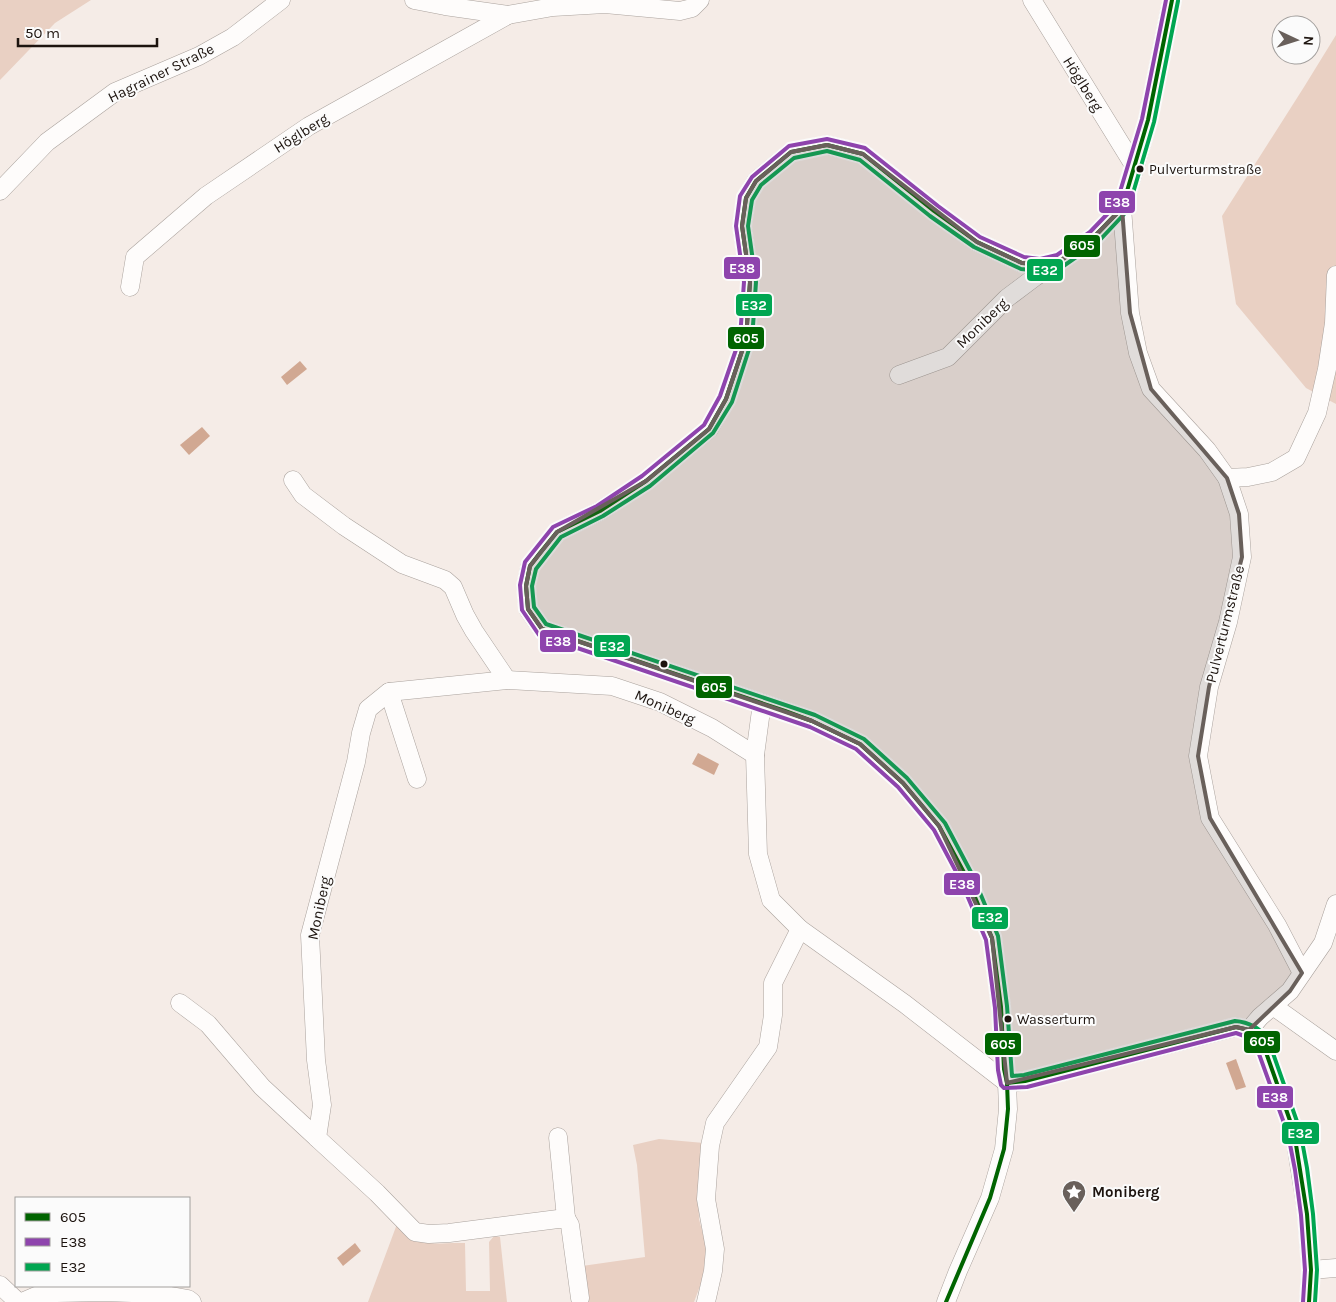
<svg xmlns="http://www.w3.org/2000/svg" width="1336" height="1302" viewBox="0 0 1336 1302" font-family="Karla,sans-serif">
  <rect width="100%" height="100%" fill="#f5ece7"/>
  <g fill="#e9d0c3">
    <path d="M 0,0 L 91,0 L 55,23 L 0,80 Z"/>
    <path d="M 1336,35 L 1336,404 L 1306,388 L 1236,304 L 1222,216 L 1304,87 Z"/>
    <path d="M 659,1139 L 704,1143 L 698,1184 L 699,1219 L 706,1246 L 705,1273 L 694,1302 L 585,1302 L 582,1266 L 645,1257 L 637,1165 L 633,1145 Z"/>
    <path d="M 397,1224 C 419,1250 434,1242 465,1243 L 466,1291 L 490,1291 L 489,1242 L 494,1236 L 500,1237 L 507,1302 L 368,1302 Z"/>
  </g>
  <g fill="#d1a892">
    <path d="M 300,361 L 307,369 L 287,385 L 281,377 Z"/>
    <path d="M 202,427 L 210,436 L 189,455 L 180,445 Z"/>
    <path d="M 698,753 L 719,764 L 714,775 L 692,764 Z"/>
    <path d="M 1236,1059 L 1246,1087 L 1236,1090 L 1226,1063 Z"/>
    <path d="M 355,1243 L 361,1251 L 343,1266 L 337,1258 Z"/>
  </g>
  <g fill="none" stroke-linecap="round" stroke-linejoin="round">
    <g stroke="#aaa29d" stroke-width="19">
      <g id="street">
        <path d="M 414,0 L 445,6 L 508,15 L 553,7 L 605,4 L 680,11 L 692,8 L 700,0"/>
        <path d="M 1032,0 L 1135,167"/>
        <path d="M 1172,0 L 1148,120 L 1135,167 L 1122,208 L 1130,313 L 1138,353 L 1151,389 L 1207,450 L 1227,478 L 1239,514 L 1242,557 L 1228,622 L 1209,687 L 1198,756 L 1210,818 L 1277,925 L 1302,973"/>
        <path d="M 0,191 L 47,142 L 115,92 L 199,56 L 233,37 L 281,0"/>
        <path d="M 130,287 L 135,257 L 206,196 L 309,126 L 508,15"/>
        <path d="M 899,375 L 948,357 L 1007,298 L 1035,277 L 1055,264"/>
        <path d="M 1227,478 L 1248,477 L 1272,472 L 1296,458 L 1317,413 L 1327,369 L 1334,323 L 1336,275"/>
        <path d="M 293,480 L 303,495 L 344,526 L 402,564 L 445,580 L 453,587 L 465,615 L 474,631 L 507,680"/>
        <path d="M 389,692 L 417,779"/>
        <path d="M 800,929 L 905,1004 L 1007,1083 L 1025,1081 L 1236,1027 L 1249,1030 L 1262,1041 L 1294,1132 L 1307,1214 L 1311,1270 L 1309,1302"/>
        <path d="M 180,1003 L 208,1024 L 262,1087 L 317,1138"/>
        <path d="M 1273,1006 L 1336,1051"/>
        <path d="M 1249,1030 L 1260,1017 L 1290,991 L 1323,943 L 1336,904"/>
        <path d="M 558,1137 L 566,1218"/>
        <path d="M 1311,1270 L 1336,1268"/>
        <path d="M 0,1285 L 18,1302"/>
        <path d="M 580,1298 L 570,1225 L 566,1218 L 449,1233 L 429,1234 L 415,1232 L 377,1193 L 317,1138 L 322,1105 L 316,1060 L 310,935 L 356,762 L 361,733 L 368,709 L 389,692 L 507,680 L 612,686 L 660,702 L 712,728 L 755,755"/>
        <path d="M 22,1302 L 36,1296 L 56,1293 L 104,1292 L 160,1294 L 188,1299 L 192,1302"/>
        <path d="M 706,1302 L 713,1271 L 715,1249 L 706,1199 L 710,1146 L 715,1123 L 768,1047 L 773,1015 L 773,983 L 800,929 L 771,900 L 758,854 L 755,755 L 762,703"/>
        <path d="M 946,1302 L 958,1271 L 990,1198 L 1004,1149 L 1008,1109 L 1007,1083 L 1004,1069 L 1001,1007 L 992,938 L 967,878 L 939,826 L 903,783 L 860,744 L 812,721 L 785,711 L 542,629 L 528,609 L 526,586 L 530,566 L 540,553 L 557,532 L 600,511 L 646,481 L 709,429 L 726,399 L 746,339 L 750,282 L 742,226 L 746,198 L 756,181 L 791,152 L 827,145 L 863,154 L 934,211 L 977,242 L 1022,263 L 1040,265 L 1060,261 L 1094,237 L 1122,208"/>
      </g>
    </g>
    <use href="#street" stroke="#fefcfb" stroke-width="18"/>
    <g stroke="#fbfbfb" stroke-width="8">
      <g id="bus-1">
        <path d="M 1007,1083 L 1025,1081 L 1236,1027 L 1249,1030 L 1262,1041 L 1294,1132 L 1307,1214 L 1311,1270 L 1309,1302"/>
        <path d="M 946,1302 L 990,1198 L 1004,1149 L 1008,1109 L 1007,1083 L 1004,1069 L 1001,1007 L 992,938 L 967,878 L 939,826 L 903,783 L 860,744 L 812,721 L 785,711 L 542,629 L 528,609 L 526,586 L 530,566 L 540,553 L 557,532 L 600,511 L 646,481 L 709,429 L 726,399 L 746,339 L 750,282 L 742,226 L 746,198 L 756,181 L 791,152 L 827,145 L 863,154 L 934,211 L 977,242 L 1022,263 L 1040,265 L 1060,261 L 1094,237 L 1122,208 L 1148,120 L 1172,0"/>
      </g>
    </g>
    <g stroke="#fbfbfb" stroke-width="8">
      <path id="bus-2" d="M 1166,0 L 1142,119 L 1116,205 L 1090,232 L 1057,255 L 1040,259 L 1024,257 L 980,237 L 938,206 L 865,148 L 827,139 L 789,146 L 752,177 L 740,196 L 736,226 L 744,282 L 740,338 L 720,396 L 704,425 L 642,476 L 597,506 L 553,527 L 525,562 L 520,585 L 522,610 L 539,635 L 810,727 L 856,749 L 898,787 L 934,830 L 961,881 L 986,940 L 995,1008 L 998,1070 L 1001,1085 L 1004,1088 L 1027,1087 L 1236,1033 L 1247,1037 L 1255,1043 L 1288,1134 L 1295,1170 L 1301,1215 L 1305,1270 L 1303,1302"/>
    </g>
    <g stroke="#fbfbfb" stroke-width="8">
      <path id="bus-3" d="M 1178,1 L 1154,122 L 1128,210 L 1098,242 L 1062,267 L 1041,271 L 1021,269 L 974,247 L 930,216 L 860,160 L 827,151 L 794,158 L 761,185 L 752,200 L 748,226 L 756,282 L 752,340 L 732,402 L 713,433 L 650,486 L 603,516 L 561,537 L 536,569 L 532,586 L 534,607 L 546,624 L 815,715 L 864,739 L 907,778 L 945,823 L 973,876 L 998,936 L 1007,1006 L 1012,1076 L 1024,1075 L 1235,1021 C 1248,1022 1260,1028 1268,1039 L 1300,1130 L 1307,1168 L 1313,1214 L 1317,1270 L 1315,1302"/>
    </g>
    <use href="#bus-1" stroke="#006400" stroke-width="4"/>
    <use href="#bus-2" stroke="#8e44ad" stroke-width="4"/>
    <use href="#bus-3" stroke="#00a651" stroke-width="4"/>
  </g>
  <path fill="#69605b" fill-opacity="0.2" stroke="#69605b" stroke-width="4" stroke-linejoin="round" d="M 827,145 L 863,154 L 977,242 L 1022,263 L 1060,261 L 1094,237 L 1122,208 L 1130,313 L 1151,389 L 1227,478 L 1239,514 L 1242,557 L 1209,687 L 1198,756 L 1210,818 L 1302,973 L 1290,991 L 1249,1030 L 1236,1027 L 1007,1083 L 992,938 L 939,826 L 903,783 L 860,744 L 812,721 L 542,629 L 528,609 L 526,586 L 530,566 L 557,532 L 646,481 L 709,429 L 726,399 L 746,339 L 750,282 L 742,226 L 746,198 L 756,181 L 791,152 Z"/>
  <defs>
    <g id="sight-pin" transform="scale(1.25)"><path d="M0 17L-7.5 6A9.5 9.5 0 1 1 7.5 6Z" fill="#69605b" stroke="#fbfbfb"/><path d="M0-6L1.8-2.2L6-1.7L2.9 1.2L3.7 5.4L0 3.3L-3.7 5.4L-2.9 1.2L-6-1.7L-1.8-2.2Z" fill="#fff"/></g>
  </defs>
  <g fill-rule="evenodd">
    <use href="#sight-pin" x="1074" y="1192"/>
  </g>
  <g fill="#1d140f" stroke="#fbfbfb" stroke-width="2">
    <circle cx="1140" cy="169" r="4.5"/>
    <circle cx="664" cy="664" r="4.5"/>
    <circle cx="1008" cy="1019" r="4.5"/>
  </g>
  <g text-anchor="middle" stroke-width="4" stroke-linejoin="round" paint-order="stroke">
    <g font-size="14" fill="#1d140f" stroke="#fbfbfb" text-anchor="start">
      <text x="1149" y="174">Pulverturmstraße</text>
      <text x="1017" y="1024">Wasserturm</text>
    </g>
    <g font-size="15" fill="#1d140f" stroke="#fbfbfb">
      <text transform="translate(161 73) rotate(-26)" y="5">Hagrainer Straße</text>
      <text transform="translate(1083 84) rotate(58)" y="5">Höglberg</text>
      <text transform="translate(301 133) rotate(-32)" y="5">Höglberg</text>
      <text transform="translate(982 323) rotate(-44)" y="5">Moniberg</text>
      <text transform="translate(1225 624) rotate(-76)" y="5">Pulverturmstraße</text>
      <text transform="translate(665 707) rotate(24)" y="5">Moniberg</text>
      <text transform="translate(319 908) rotate(-78)" y="5">Moniberg</text>
    </g>
    <g font-size="15" font-weight="bold" fill="#1d140f" stroke="#fbfbfb" text-anchor="start">
      <text x="1092" y="1197">Moniberg</text>
    </g>
  </g>
  <g stroke="#fbfbfb" stroke-width="2">
    <rect x="1098" y="190" width="38" height="24" rx="5" fill="#8e44ad"/>
    <rect x="1063" y="234" width="38" height="24" rx="5" fill="#006400"/>
    <rect x="723" y="256" width="38" height="24" rx="5" fill="#8e44ad"/>
    <rect x="1026" y="258" width="38" height="24" rx="5" fill="#00a651"/>
    <rect x="735" y="293" width="38" height="24" rx="5" fill="#00a651"/>
    <rect x="727" y="326" width="38" height="24" rx="5" fill="#006400"/>
    <rect x="539" y="629" width="38" height="24" rx="5" fill="#8e44ad"/>
    <rect x="593" y="634" width="38" height="24" rx="5" fill="#00a651"/>
    <rect x="695" y="675" width="38" height="24" rx="5" fill="#006400"/>
    <rect x="943" y="872" width="38" height="24" rx="5" fill="#8e44ad"/>
    <rect x="971" y="906" width="38" height="24" rx="5" fill="#00a651"/>
    <rect x="1243" y="1030" width="38" height="24" rx="5" fill="#006400"/>
    <rect x="984" y="1032" width="38" height="24" rx="5" fill="#006400"/>
    <rect x="1256" y="1085" width="38" height="24" rx="5" fill="#8e44ad"/>
    <rect x="1281" y="1121" width="39" height="24" rx="5" fill="#00a651"/>
  </g>
  <g font-size="14" text-anchor="middle" font-weight="bold" fill="#fff">
    <text x="1117" y="207">E38</text>
    <text x="1082" y="250">605</text>
    <text x="742" y="273">E38</text>
    <text x="1045" y="275">E32</text>
    <text x="754" y="310">E32</text>
    <text x="746" y="343">605</text>
    <text x="558" y="646">E38</text>
    <text x="612" y="651">E32</text>
    <text x="714" y="692">605</text>
    <text x="962" y="889">E38</text>
    <text x="990" y="922">E32</text>
    <text x="1262" y="1046">605</text>
    <text x="1003" y="1049">605</text>
    <text x="1275" y="1102">E38</text>
    <text x="1300" y="1138">E32</text>
  </g>
  <rect x="15" y="1197" width="175" height="90" fill="#fbfbfb" stroke="#a29f9d"/>
  <rect x="25" y="1213" width="25" height="8" fill="#006400" stroke="#a29f9d"/>
  <text x="60" y="1222" font-size="15" fill="#1d140f">605</text>
  <rect x="25" y="1238" width="25" height="8" fill="#8e44ad" stroke="#a29f9d"/>
  <text x="60" y="1247" font-size="15" fill="#1d140f">E38</text>
  <rect x="25" y="1263" width="25" height="8" fill="#00a651" stroke="#a29f9d"/>
  <text x="60" y="1272" font-size="15" fill="#1d140f">E32</text>
  <g transform="translate(1296 40) rotate(94)"><circle r="24" fill="#fbfbfb" stroke="#a29f9d"/>
  <path d="M0-4L9 19L0 12L-9 19Z" fill="#69605b"/>
  <text y="-8" font-size="14" font-weight="bold" text-anchor="middle" fill="#1d140f">N</text>
  </g>
  <path d="M18 38v8h139v-8" fill="none" stroke="#1d140f" stroke-width="2.5"/>
  <text x="25" y="38" font-size="15" fill="#1d140f" stroke="#fbfbfb" stroke-width="4" paint-order="stroke">50 m</text>
</svg>
